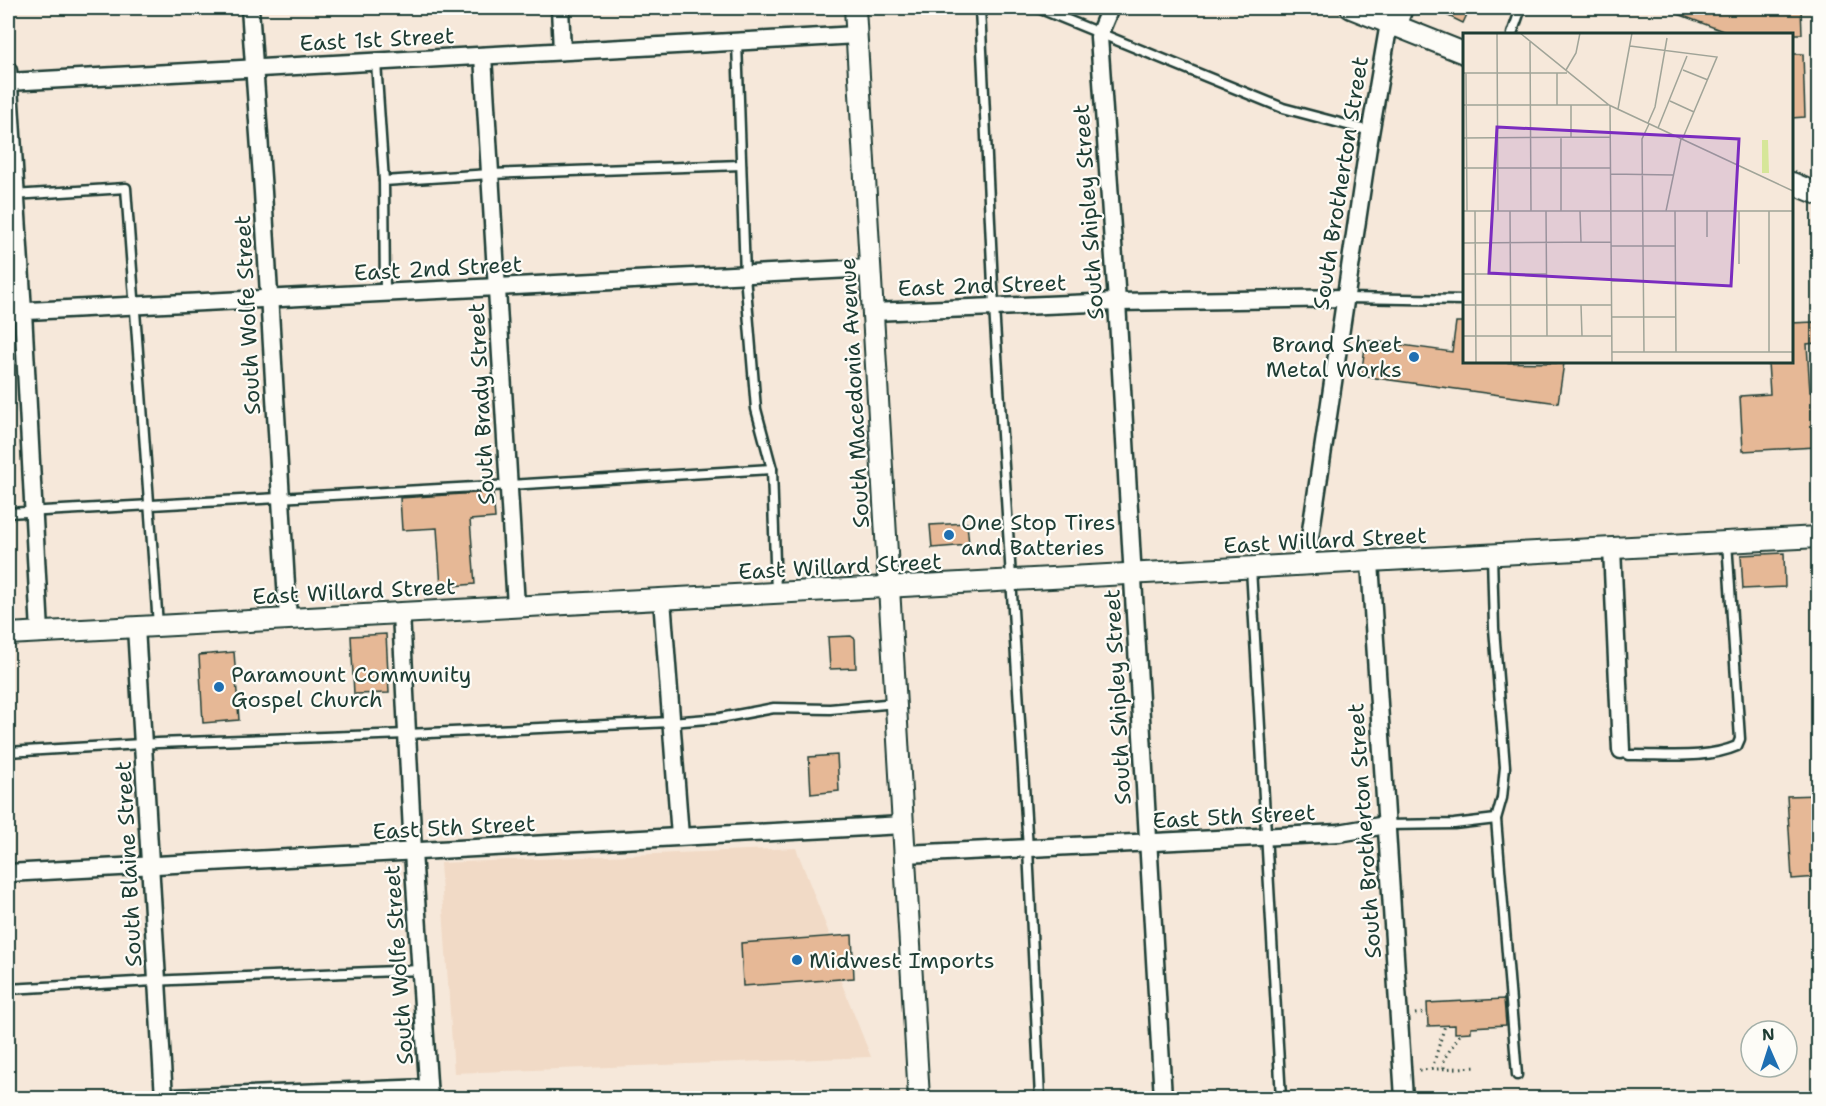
<svg xmlns="http://www.w3.org/2000/svg" width="1826" height="1106" viewBox="0 0 1826 1106" font-family="'Shantell Sans',sans-serif">
  <rect width="100%" height="100%" fill="#f6e8da"/>
  <filter id="ink" filterUnits="userSpaceOnUse"><feTurbulence type="fractalNoise" baseFrequency=".0167" numOctaves="2"/><feDisplacementMap in="SourceGraphic" scale="12" xChannelSelector="R" yChannelSelector="G"/><feConvolveMatrix kernelMatrix="1 2 1 2 8 2 1 2 1" color-interpolation-filters="sRGB"/></filter>
  <g filter="url(#ink)">
    <path fill="#f1dac6" d="M 796,848 L 830,936 L 741,943 L 743,986 L 840,979 L 871,1057 L 454,1073 L 440,863 Z"/>
    <g fill="#e6b896" stroke="#1f3d34" stroke-width="1.5">
      <path d="M 1432,8 L 1470,8 L 1463,23 Z"/>
      <path d="M 1665,9 L 1801,8 L 1802,34 L 1723,34 L 1723,31 Z"/>
      <path d="M 1791,54 L 1803,54 L 1805,117 L 1791,118 Z"/>
      <path d="M 1456,322 L 1464,322 L 1464,362 L 1564,363 L 1558,403 L 1361,376 L 1366,340 L 1452,352 Z"/>
      <path d="M 1814,322 L 1816,343 L 1807,344 L 1810,392 L 1813,392 L 1816,447 L 1743,451 L 1740,396 L 1770,394 L 1768,362 L 1791,362 L 1791,323 Z"/>
      <path d="M 493,492 L 495,518 L 470,520 L 475,584 L 441,587 L 437,528 L 402,530 L 400,498 Z"/>
      <path d="M 967,523 L 969,545 L 932,548 L 930,525 Z"/>
      <path d="M 1784,553 L 1785,587 L 1743,589 L 1741,555 Z"/>
      <path d="M 386,634 L 389,693 L 354,694 L 351,636 Z"/>
      <path d="M 851,636 L 855,639 L 856,668 L 830,669 L 828,637 Z"/>
      <path d="M 234,652 L 239,720 L 203,723 L 199,655 Z"/>
      <path d="M 837,755 L 839,791 L 811,794 L 809,757 Z"/>
      <path d="M 1818,795 L 1818,877 L 1792,879 L 1787,796 Z"/>
      <path d="M 852,935 L 854,978 L 743,986 L 741,943 Z"/>
      <path d="M 1504,999 L 1506,1025 L 1471,1027 L 1471,1032 L 1455,1033 L 1455,1025 L 1428,1026 L 1427,1003 Z"/>
    </g>
    <g fill="none" stroke-linecap="round" stroke-linejoin="round">
      <g stroke="#1f3d34" stroke-width="13">
        <g id="service">
          <path d="M 980,8 L 994,307 L 1028,849 L 1040,1098"/>
          <path d="M 1038,8 L 1283,108 L 1370,131"/>
          <path d="M 1512,34 L 1521,8"/>
          <path d="M 737,42 L 745,275 L 756,409 L 772,469 L 776,593"/>
          <path d="M 376,62 L 384,181"/>
          <path d="M 13,195 L 126,188 L 158,625"/>
          <path d="M 385,293 L 384,181 L 490,174 L 741,165"/>
          <path d="M 1345,298 L 1464,300"/>
          <path d="M 8,513 L 493,486 L 772,469"/>
          <path d="M 1492,555 L 1494,628 L 1505,767 L 1502,798 L 1496,819 L 1517,1075"/>
          <path d="M 1251,568 L 1281,1098"/>
          <path d="M 1621,750 L 1628,755 C 1662,754 1705,760 1737,746 L 1740,739 L 1727,542"/>
          <path d="M 8,752 L 158,743 L 407,734 L 671,722 L 720,718 L 774,708 L 830,709 L 896,703"/>
          <path d="M 1386,825 L 1454,824 L 1496,819"/>
          <path d="M 8,989 L 173,980 L 421,970"/>
        </g>
      </g>
      <g stroke="#1f3d34" stroke-width="21">
        <g id="minor">
          <path d="M 250,8 L 263,192 L 288,619"/>
          <path d="M 560,8 L 562,51"/>
          <path d="M 1110,8 L 1100,32 L 1099,37 L 1117,302 L 1163,1098"/>
          <path d="M 1397,27 L 1404,8"/>
          <path d="M 483,56 L 516,606"/>
          <path d="M 8,70 L 23,312 L 40,632"/>
          <path d="M 8,82 L 857,35"/>
          <path d="M 8,312 L 870,268"/>
          <path d="M 872,312 L 1117,302 L 1345,298"/>
          <path d="M 1612,548 L 1621,750"/>
          <path d="M 1370,562 L 1404,1098"/>
          <path d="M 1306,564 L 1369,140 L 1389,23"/>
          <path d="M 662,599 L 680,836"/>
          <path d="M 401,613 L 413,852 L 429,1098"/>
          <path d="M 136,627 L 164,1098"/>
          <path d="M 905,854 L 1339,833 L 1386,825"/>
          <path d="M 8,873 L 903,825"/>
          <path d="M 173,1098 L 428,1088"/>
        </g>
      </g>
      <g stroke="#1f3d34" stroke-width="24">
        <g id="tertiary">
          <path d="M 855,8 L 919,1098"/>
          <path d="M 1351,8 L 1464,53"/>
          <path d="M 1792,183 L 1818,194"/>
          <path d="M 8,634 L 1818,537"/>
        </g>
      </g>
      <g stroke="#1f3d34" stroke-width="3" stroke-dasharray="1.5 4.5" stroke-linecap="butt">
        <path d="M 1415,1014 L 1427,1012"/>
        <path d="M 1444,1068 L 1444,1059 L 1461,1033"/>
        <path d="M 1432,1069 L 1445,1025"/>
        <path d="M 1419,1070 L 1477,1067"/>
      </g>
      <use href="#service" stroke="#fdfcf7" stroke-width="8"/>
      <use href="#minor" stroke="#fdfcf7" stroke-width="16"/>
      <use href="#tertiary" stroke="#fdfcf7" stroke-width="20"/>
    </g>
  </g>
  <g fill="#1f6fb2" stroke="#fdfcf7" stroke-width="2">
    <circle cx="1414" cy="357" r="6"/>
    <circle cx="949" cy="535" r="6"/>
    <circle cx="219" cy="687" r="6"/>
    <circle cx="797" cy="960" r="6"/>
  </g>
  <g text-anchor="middle" stroke-width="4.5" stroke-linejoin="round" paint-order="stroke">
    <g font-size="22" fill="#1f3d34" stroke="#fdfcf7">
      <text transform="translate(377 39) rotate(-3)" y="8">East 1st Street</text>
      <text transform="translate(1340 183) rotate(-81)" y="8">South Brotherton Street</text>
      <text transform="translate(1088 212) rotate(-94)" y="8">South Shipley Street</text>
      <text transform="translate(438 268) rotate(-3)" y="8">East 2nd Street</text>
      <text transform="translate(982 285) rotate(-2)" y="8">East 2nd Street</text>
      <text transform="translate(247 315) rotate(-93)" y="8">South Wolfe Street</text>
      <text transform="translate(854 393) rotate(-93)" y="8">South Macedonia Avenue</text>
      <text transform="translate(481 404) rotate(-93)" y="8">South Brady Street</text>
      <text transform="translate(1325 540) rotate(-3)" y="8">East Willard Street</text>
      <text transform="translate(840 566) rotate(-3)" y="8">East Willard Street</text>
      <text transform="translate(354 591) rotate(-3)" y="8">East Willard Street</text>
      <text transform="translate(1117 697) rotate(-93)" y="8">South Shipley Street</text>
      <text transform="translate(1234 816) rotate(-3)" y="8">East 5th Street</text>
      <text transform="translate(454 827) rotate(-3)" y="8">East 5th Street</text>
      <text transform="translate(1364 831) rotate(-94)" y="8">South Brotherton Street</text>
      <text transform="translate(128 864) rotate(-93)" y="8">South Blaine Street</text>
      <text transform="translate(398 965) rotate(-94)" y="8">South Wolfe Street</text>
    </g>
    <g font-size="22" fill="#1f3d34" stroke="#fdfcf7" text-anchor="start">
      <text x="1402" y="352" text-anchor="end">Brand Sheet<tspan x="1402" dy="25">Metal Works</tspan></text>
      <text x="961" y="530">One Stop Tires<tspan x="961" dy="25">and Batteries</tspan></text>
      <text x="231" y="682">Paramount Community<tspan x="231" dy="25">Gospel Church</tspan></text>
      <text x="809" y="968">Midwest Imports</text>
    </g>
  </g>
  <g transform="translate(1463 33)">
    <rect width="330" height="330" fill="#f6e8da"/>
    <path d="M 299,107 L 305,107 L 306,140 L 299,140 Z" fill="#d6e699"/>
    <path fill="none" stroke="#a0a498" stroke-width="1.5" d="M 34,0 L 35,178M 57,0 L 146,72 L 330,158M 67,9 L 68,178M 167,13 L 254,24 L 219,107M 103,37 L 113,20 L 117,0M 220,37 L 245,47M 0,40 L 104,40M 3,40 L 4,178M 207,68 L 231,79M 0,72 L 145,72M 94,72 L 94,40M 108,72 L 108,104M 147,73 L 149,330M 155,76 L 169,0M 185,90 L 192,74 L 204,5M 195,95 L 224,23M 98,104 L 98,178M 0,105 L 147,104M 0,135 L 147,135M 147,141 L 210,142M 0,178 L 330,178M 12,178 L 13,330M 47,178 L 48,330M 83,178 L 84,303M 117,178 L 118,209M 203,178 L 218,106M 212,178 L 213,319M 276,178 L 276,231M 306,178 L 306,319M 244,204 L 244,178M 0,210 L 148,209M 148,213 L 212,213M 0,241 L 83,241M 148,248 L 180,248M 0,272 L 148,272M 118,272 L 119,303M 148,284 L 213,284M 0,303 L 148,303M 149,319 L 330,319M 181,319 L 179,106 L 186,91"/>
    <path fill="#7b2cbf" fill-opacity="0.15" stroke="#7b2cbf" stroke-width="3" d="M 34,94 L 276,106 L 268,253 L 26,240 Z"/>
    <rect width="330" height="330" fill="none" stroke="#1f3d34" stroke-width="3"/>
  </g>
  <rect width="1826" height="1106" fill="none" stroke="#fdfcf7" stroke-width="30"/>
  <rect x="15" y="15" width="1796" height="1076" fill="none" stroke="#1f3d34" stroke-width="2" filter="url(#ink)"/>
  <g transform="translate(1769 1049) rotate(357)"><circle r="28" fill="#fdfcf7" stroke="#a4b0a9" stroke-width="1.5"/>
  <path d="M0-4.5L10 22L0 15L-10 22Z" fill="#1f6fb2"/>
  <text y="-9" font-size="16" font-weight="bold" text-anchor="middle" fill="#1f3d34">N</text>
  </g>
</svg>
